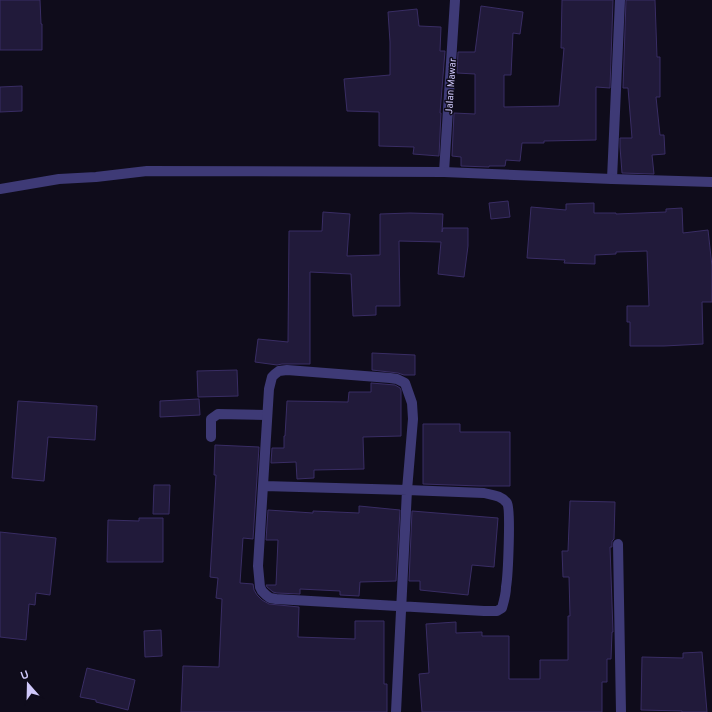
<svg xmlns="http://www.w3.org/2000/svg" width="712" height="712" viewBox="0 0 712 712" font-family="Overpass,sans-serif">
  <rect width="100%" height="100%" fill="#0f0c1b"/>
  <g fill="#211a3a" stroke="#392d64">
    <path d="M 0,0 L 40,0 L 41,24 L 42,24 L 42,50 L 0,50 Z"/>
    <path d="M 562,0 L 613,0 L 610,88 L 596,87 L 596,140 L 544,141 L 544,143 L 522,143 L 520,161 L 506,160 L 505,166 L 489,166 L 489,167 L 461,166 L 461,157 L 452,156 L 454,113 L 475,114 L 475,74 L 457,73 L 458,52 L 475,52 L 481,6 L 523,12 L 520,34 L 513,33 L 511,75 L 504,75 L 504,107 L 559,106 L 564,48 L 561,48 Z"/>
    <path d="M 626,0 L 655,0 L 657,57 L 660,57 L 660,97 L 656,97 L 660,135 L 664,135 L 665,154 L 652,155 L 654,174 L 622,173 L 620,147 L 620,138 L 632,138 L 628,88 L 623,88 Z"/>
    <path d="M 417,9 L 419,26 L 441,27 L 440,51 L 445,51 L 440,113 L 441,113 L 439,156 L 413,154 L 414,147 L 379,146 L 379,112 L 347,111 L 344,79 L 390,75 L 390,42 L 388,12 Z"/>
    <path d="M 22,86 L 22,111 L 0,112 L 0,87 Z"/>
    <path d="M 508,201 L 510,217 L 491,219 L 489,203 Z"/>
    <path d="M 594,203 L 594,213 L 616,213 L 616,214 L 666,212 L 666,209 L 682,208 L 683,233 L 708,230 L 712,266 L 712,302 L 702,302 L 703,344 L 664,346 L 630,346 L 630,322 L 627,322 L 627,306 L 649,306 L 647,251 L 616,252 L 616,254 L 595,255 L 595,264 L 564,263 L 565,260 L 527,258 L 531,207 L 566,210 L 566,204 Z"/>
    <path d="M 323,212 L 350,214 L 347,256 L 380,255 L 380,214 L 410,213 L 443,214 L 442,232 L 443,228 L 468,228 L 468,246 L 464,277 L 438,274 L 441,242 L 399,241 L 400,306 L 376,306 L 376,315 L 353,316 L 351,274 L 310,272 L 310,364 L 282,364 L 277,365 L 255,362 L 258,339 L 288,342 L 289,231 L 322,231 Z"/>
    <path d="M 372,353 L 415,355 L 415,375 L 404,375 L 398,373 L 372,370 Z"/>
    <path d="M 237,370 L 238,396 L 198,397 L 197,371 Z"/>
    <path d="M 371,383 L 395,385 L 400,388 L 401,390 L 401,436 L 363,437 L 364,469 L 314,470 L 314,478 L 297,479 L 296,462 L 271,463 L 272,448 L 284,448 L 284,436 L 285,436 L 287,401 L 348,402 L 349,392 L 371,392 Z"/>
    <path d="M 199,399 L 200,415 L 160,417 L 160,401 Z"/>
    <path d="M 18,401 L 97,406 L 95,440 L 48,437 L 44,481 L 12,478 Z"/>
    <path d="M 423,424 L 460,424 L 460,432 L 510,432 L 510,486 L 480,486 L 423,484 Z"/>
    <path d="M 215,445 L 259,447 L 253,539 L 243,538 L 240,583 L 253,584 L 254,590 L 257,595 L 262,600 L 269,604 L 299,607 L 298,637 L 355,639 L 355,621 L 384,621 L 384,684 L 387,684 L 387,712 L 181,712 L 183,666 L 219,667 L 222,599 L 216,598 L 218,578 L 210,577 L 216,475 L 214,475 Z"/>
    <path d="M 154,485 L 170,485 L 169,514 L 153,514 Z"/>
    <path d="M 570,501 L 615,502 L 614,539 L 612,541 L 612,547 L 610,547 L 613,632 L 612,632 L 611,659 L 607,659 L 607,682 L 602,682 L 602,712 L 422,712 L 419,674 L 429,673 L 426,624 L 456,622 L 456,633 L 482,632 L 482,636 L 509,636 L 509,679 L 540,679 L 540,660 L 568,660 L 568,616 L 570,616 L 569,577 L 563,577 L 562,551 L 568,551 Z"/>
    <path d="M 359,506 L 400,510 L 396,581 L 360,582 L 359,596 L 340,595 L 340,591 L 300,589 L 300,594 L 277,593 L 273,592 L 267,587 L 266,585 L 276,585 L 278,540 L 266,540 L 268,510 L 313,513 L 313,511 L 359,513 Z"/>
    <path d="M 412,511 L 498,518 L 494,567 L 472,565 L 468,595 L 420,590 L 420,581 L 409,581 Z"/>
    <path d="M 139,518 L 163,518 L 163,562 L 107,562 L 108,520 L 139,521 Z"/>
    <path d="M 0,532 L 56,538 L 50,595 L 36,593 L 35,605 L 29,604 L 26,640 L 0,637 Z"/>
    <path d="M 161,630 L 162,656 L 145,657 L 144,631 Z"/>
    <path d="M 702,652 L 707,712 L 682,712 L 682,711 L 641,710 L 642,657 L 683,658 L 683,653 Z"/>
    <path d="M 87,668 L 135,680 L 128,710 L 96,702 L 96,700 L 80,697 Z"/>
  </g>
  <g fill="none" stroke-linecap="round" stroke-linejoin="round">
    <g stroke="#3e3a76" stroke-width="10">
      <path d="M 444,172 L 455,0"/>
      <path d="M 612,179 L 620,0"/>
      <path d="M 0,189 L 59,179 L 96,177 L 147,171 L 444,172 L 612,179 L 712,182"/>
      <path d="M 211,437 L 211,419 L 218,414 L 267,415"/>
      <path d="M 264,486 L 407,490 L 484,493 C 492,495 501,495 507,503 C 511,509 508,576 506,587 C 506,594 504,601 502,608 L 497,611 L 484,611 L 276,599 L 270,598 L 266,595 L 262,591 L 260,587 L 258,566 L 269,389 L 272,377 L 275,374 L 279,371 L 287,370 L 390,378 L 397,379 L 405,383 L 412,403 L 413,419 L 407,490 L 396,712"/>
      <path d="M 618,544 L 621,712"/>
    </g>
  </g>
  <g text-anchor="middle" stroke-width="3" stroke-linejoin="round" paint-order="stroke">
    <g font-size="10" fill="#d0c9fb" stroke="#0f0c1b">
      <text transform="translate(450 86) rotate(-86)" y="4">Jalan Mawar</text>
    </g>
  </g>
  <g transform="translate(28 684) rotate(340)" stroke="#0f0c1b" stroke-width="3" paint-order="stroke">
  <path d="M0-3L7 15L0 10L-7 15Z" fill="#d0c9fb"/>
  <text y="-6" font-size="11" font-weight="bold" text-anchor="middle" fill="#d0c9fb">U</text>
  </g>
</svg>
